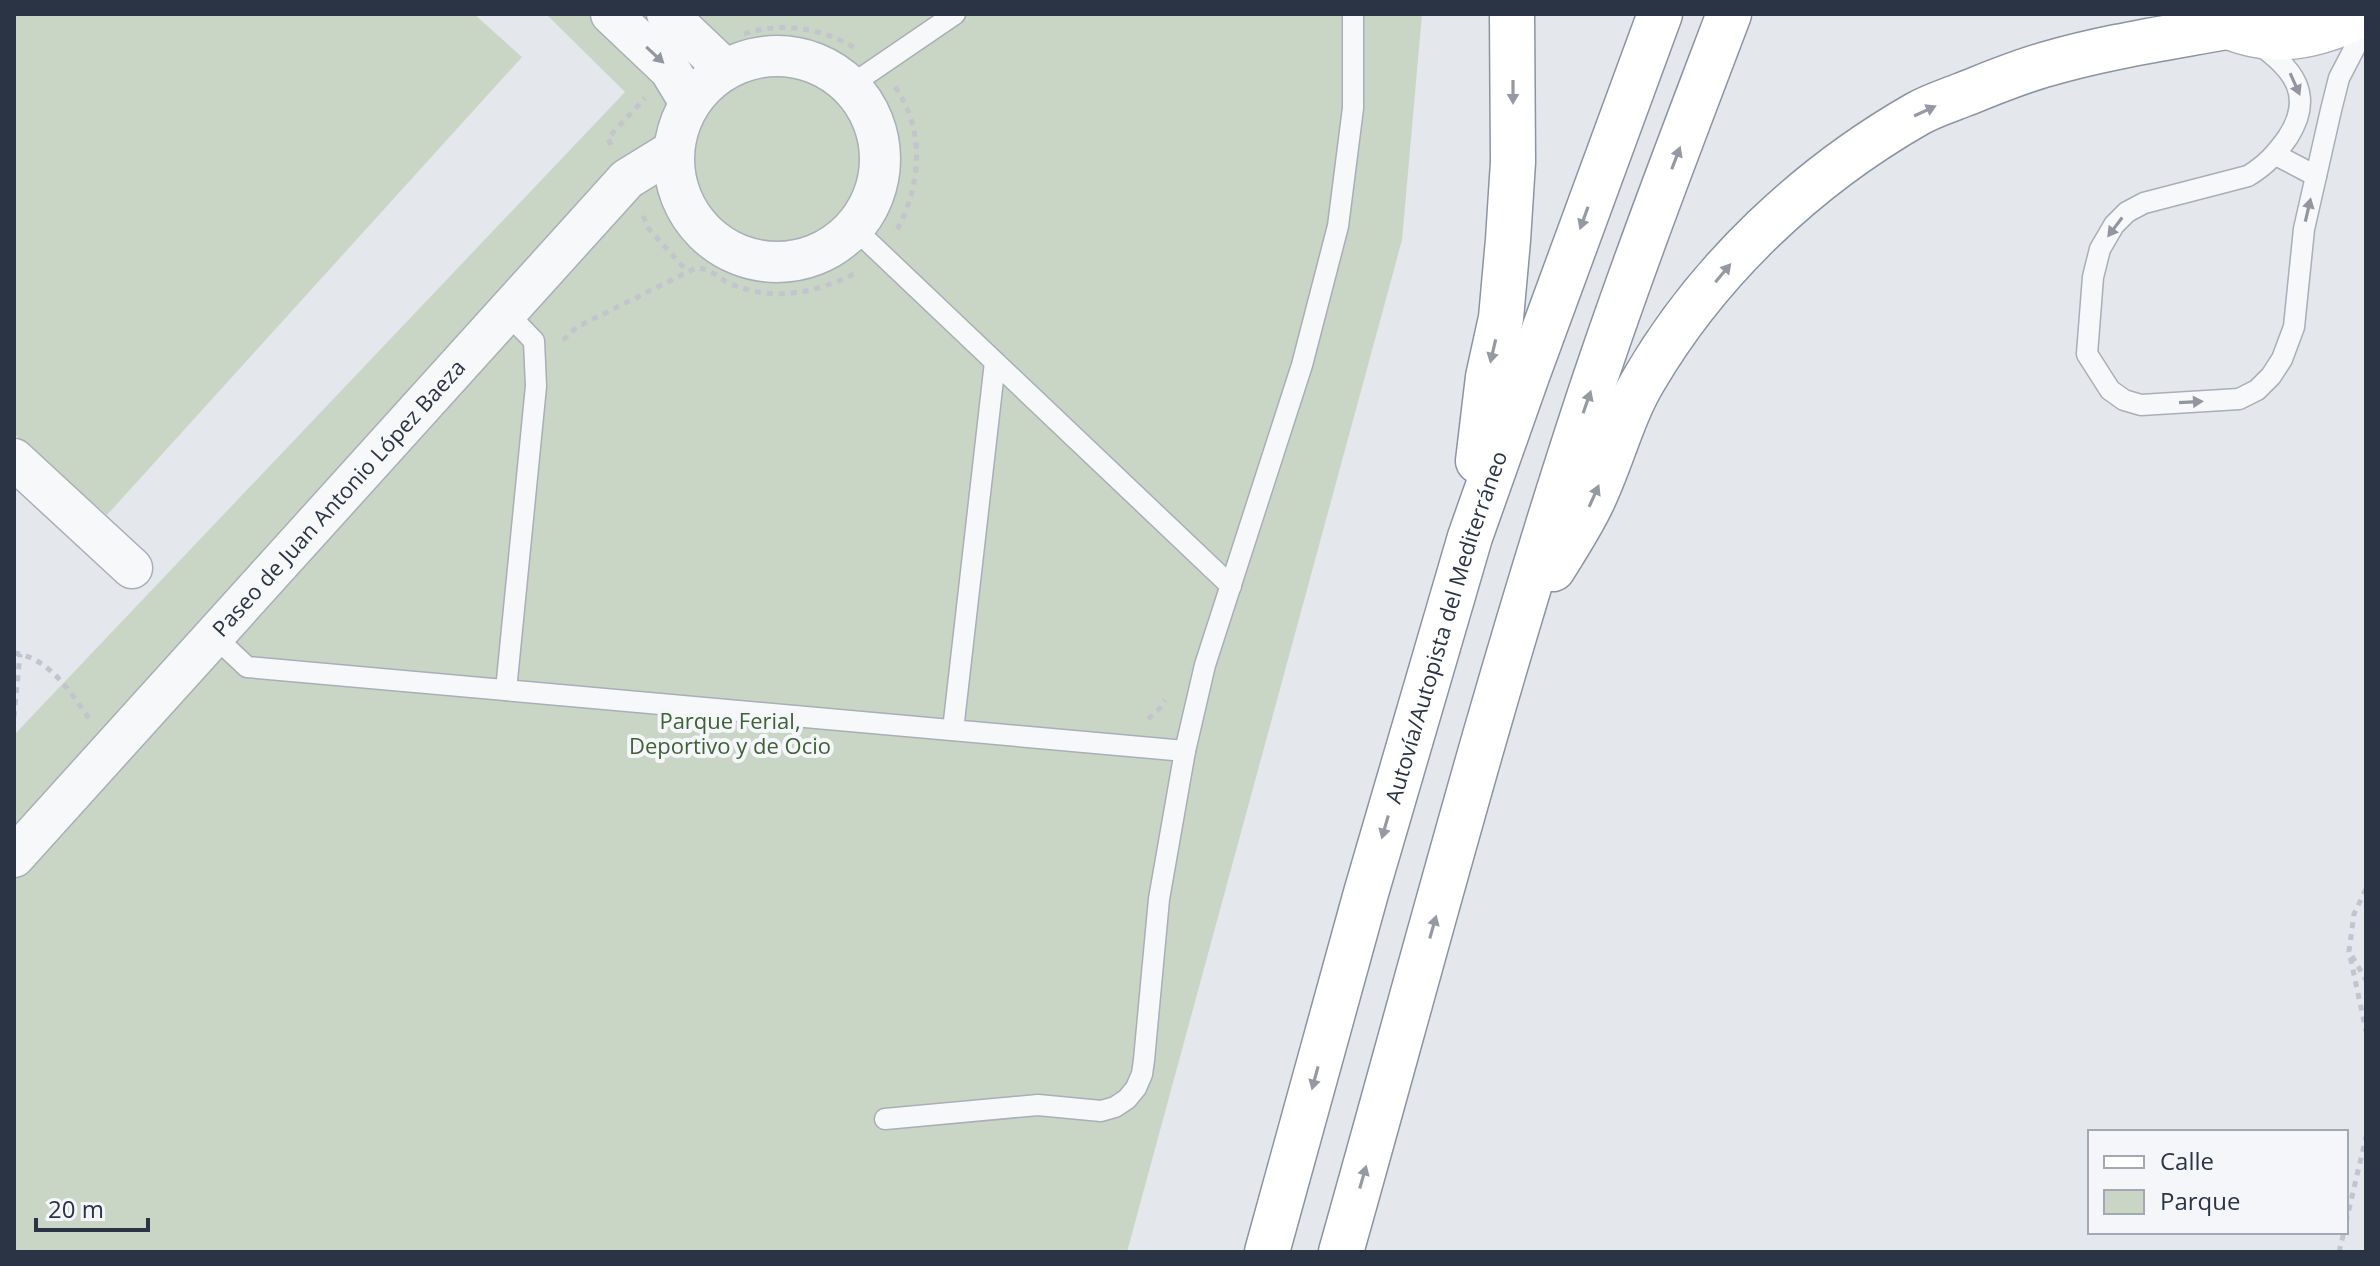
<svg xmlns="http://www.w3.org/2000/svg" width="2380" height="1266" viewBox="0 0 2380 1266" font-family="'Open Sans',sans-serif">
  <rect width="100%" height="100%" fill="#e4e7ec"/>
  <g fill="#c9d6c5">
    <path d="M 14,14 L 474,14 L 522,57 L 107,515 L 14,434 Z"/>
    <path d="M 546,14 L 1422,14 L 1402,240 L 1127,1252 L 14,1252 L 14,735 L 625,92 Z"/>
  </g>
  <g fill="none" stroke-linecap="round" stroke-linejoin="round">
    <g stroke="#a9aeb7" stroke-width="23">
      <g id="lane">
        <path d="M 2257,43 C 2293,68 2315,95 2288,137 C 2276,154 2266,165 2248,176 L 2144,203 L 2127,212 L 2114,225 L 2100,249 L 2093,277 L 2087,354 L 2110,390 L 2124,400 L 2141,405 L 2239,399 L 2257,390 L 2271,376 L 2282,359 L 2294,327 L 2304,229 L 2331,110 L 2339,78 L 2366,26"/>
        <path d="M 851,85 L 955,14"/>
        <path d="M 2276,155 L 2316,176"/>
        <path d="M 854,228 L 1231,586"/>
        <path d="M 214,636 L 247,667 L 1185,751"/>
        <path d="M 506,690 L 536,386 L 534,341 L 506,312"/>
        <path d="M 953,730 L 995,362"/>
        <path d="M 885,1119 L 1038,1105 L 1101,1111 L 1115,1107 L 1127,1099 L 1136,1088 L 1142,1074 L 1144,1060 L 1159,899 L 1185,751 L 1205,665 L 1302,365 L 1338,226 L 1353,108 L 1353,14"/>
      </g>
    </g>
    <g stroke="#a9aeb7" stroke-width="43">
      <g id="street">
        <path d="M 611,14 L 670,70 L 690,103"/>
        <path d="M 667,14 L 725,69"/>
        <circle cx="777" cy="159" r="103"/>
        <path d="M 14,459 L 132,568"/>
        <path id="s1" d="M 14,857 L 627,179 L 674,150"/>
      </g>
    </g>
    <g stroke="#a9aeb7" stroke-width="47">
      <path id="secondary" d="M 2202,14 C 2259,47 2305,43 2363,14"/>
    </g>
    <g stroke="#8b94a3" stroke-width="47">
      <g id="highway">
        <path d="M 1478,461 L 1488,377 L 1501,318 L 1508,240 L 1513,162 L 1512,14"/>
        <path d="M 1553,569 C 1566,548 1579,528 1590,506 C 1611,465 1621,417 1645,378 C 1709,269 1807,177 1917,114 C 1931,106 1947,101 1962,95 C 1990,84 2018,72 2047,64 C 2105,47 2166,38 2226,27"/>
        <path id="s2" d="M 1267,1252 L 1366,893 L 1470,537 L 1527,376 L 1660,14"/>
        <path d="M 1341,1252 C 1420,972 1493,689 1584,412 C 1628,278 1679,146 1729,14"/>
      </g>
    </g>
    <g stroke="#c2c5cb" stroke-width="5" stroke-dasharray="6 6" stroke-linecap="butt">
      <path d="M 744,34 C 783,21 822,28 857,49"/>
      <path d="M 895,87 C 926,131 921,186 896,232"/>
      <path d="M 611,145 L 608,138 L 645,98"/>
      <path d="M 643,216 L 649,229 L 687,271"/>
      <path d="M 563,340 L 577,327 L 696,268 C 711,268 716,277 729,283 C 773,303 819,293 859,271"/>
      <path d="M 14,653 C 50,658 71,693 90,720"/>
      <path d="M 14,717 L 20,654"/>
      <path d="M 1148,719 L 1160,708 L 1165,700"/>
      <path d="M 2366,889 L 2354,914 L 2349,951 L 2366,1031"/>
      <path d="M 2352,956 L 2366,980"/>
      <path d="M 2346,1222 L 2366,1137"/>
      <path d="M 2339,1252 L 2344,1232"/>
    </g>
    <use href="#lane" stroke="#f7f8fa" stroke-width="20"/>
    <use href="#street" stroke="#f7f8fa" stroke-width="40"/>
    <use href="#secondary" stroke="#fff" stroke-width="44"/>
    <use href="#highway" stroke="#fff" stroke-width="44"/>
  </g>
  <defs><path id="oneway-solid" d="M-6-.8H1V-3.2L6.5 0L1 3.2V.8H-6Z" transform="scale(2)"/></defs>
  <g fill="#9196a0">
    <use href="#oneway-solid" transform="translate(655 55) rotate(43)"/>
    <use href="#oneway-solid" transform="translate(2295 84) rotate(66)"/>
    <use href="#oneway-solid" transform="translate(2308 210) rotate(-77)"/>
    <use href="#oneway-solid" transform="translate(2115 227) rotate(127)"/>
    <use href="#oneway-solid" transform="translate(2191 402) rotate(-3)"/>
  </g>
  <g fill="#959aa2">
    <use href="#oneway-solid" transform="translate(1513 92) rotate(90)"/>
    <use href="#oneway-solid" transform="translate(1925 111) rotate(-25)"/>
    <use href="#oneway-solid" transform="translate(1676 158) rotate(-69)"/>
    <use href="#oneway-solid" transform="translate(1584 218) rotate(110)"/>
    <use href="#oneway-solid" transform="translate(1723 273) rotate(-50)"/>
    <use href="#oneway-solid" transform="translate(1493 351) rotate(103)"/>
    <use href="#oneway-solid" transform="translate(1587 402) rotate(-71)"/>
    <use href="#oneway-solid" transform="translate(1594 496) rotate(-66)"/>
    <use href="#oneway-solid" transform="translate(1385 827) rotate(106)"/>
    <use href="#oneway-solid" transform="translate(1433 927) rotate(-74)"/>
    <use href="#oneway-solid" transform="translate(1315 1078) rotate(105)"/>
    <use href="#oneway-solid" transform="translate(1363 1177) rotate(-74)"/>
  </g>
  <g text-anchor="middle" stroke-width="8" stroke-linejoin="round" paint-order="stroke">
    <g font-size="22" fill="#2b3445" stroke="#f4f6f9">
      <text dy="8" stroke="none"><textPath href="#s1" startOffset="484">Paseo de Juan Antonio López Baeza</textPath></text>
      <text dy="8" stroke="none"><textPath href="#s2" startOffset="650">Autovía/Autopista del Mediterráneo</textPath></text>
    </g>
    <g font-size="22" fill="#3f6138" stroke="#f4f6f9">
      <text x="730" y="729">Parque Ferial,<tspan x="730" dy="25">Deportivo y de Ocio</tspan></text>
    </g>
  </g>
  <rect width="2380" height="1266" fill="none" stroke="#2b3445" stroke-width="32"/>
  <rect x="2088" y="1130" width="260" height="104" fill="#f4f6f9" stroke="#a4a8b1" stroke-width="2"/>
  <rect x="2104" y="1156" width="40" height="12" fill="#ffffff" stroke="#a4a8b1" stroke-width="2"/>
  <text x="2160" y="1170" font-size="24" fill="#2b3445">Calle</text>
  <rect x="2104" y="1190" width="40" height="24" fill="#c9d6c5" stroke="#a4a8b1" stroke-width="2"/>
  <text x="2160" y="1210" font-size="24" fill="#2b3445">Parque</text>
  <path d="M36 1218v12h112v-12" fill="none" stroke="#2b3445" stroke-width="4"/>
  <text x="48" y="1218" font-size="24" fill="#2b3445" stroke="#f4f6f9" stroke-width="6" paint-order="stroke">20 m</text>
</svg>
